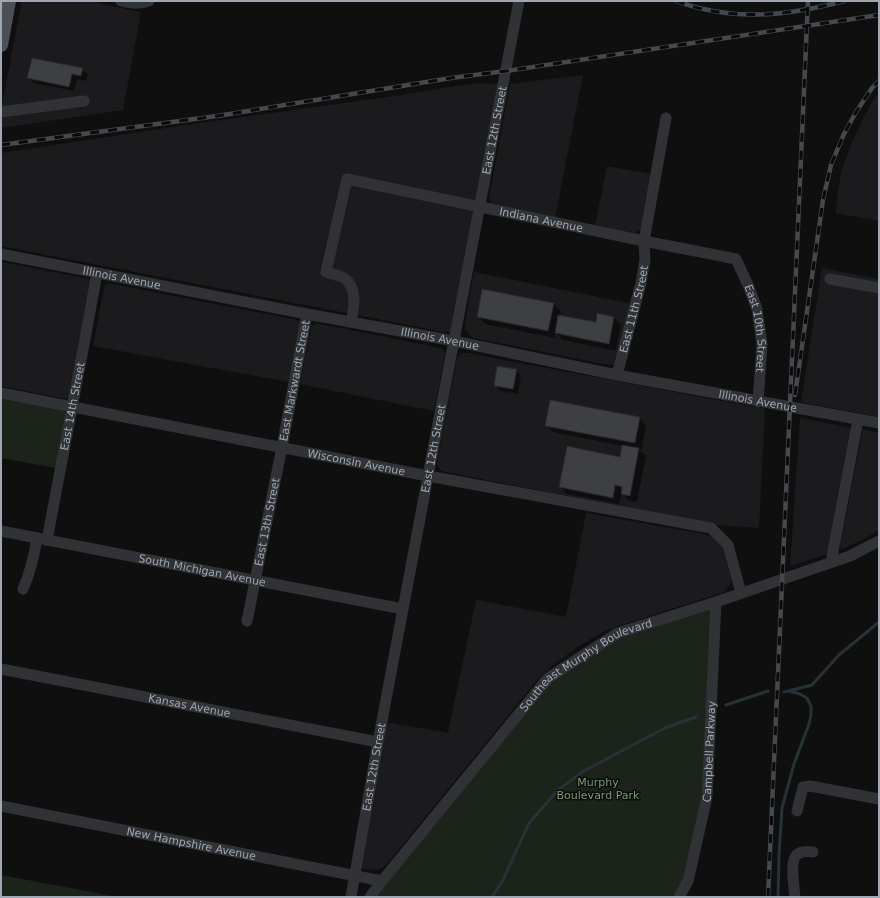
<svg xmlns="http://www.w3.org/2000/svg" width="880" height="898" viewBox="0 0 880 898" font-family="'DejaVu Sans',sans-serif">
  <rect width="100%" height="100%" fill="#0f0f10"/>
  <g fill="#1b1b1d">
    <path d="M 22,1 L 89,1 L 141,12 L 123,110 L 1,128 L 1,109 Z"/>
    <path d="M 583,75 L 555,218 L 492,204 L 489,198 L 510,84 Z"/>
    <path d="M 477,83 L 498,84 L 451,330 L 449,332 L 444,332 L 1,246 L 1,153 L 186,125 L 380,98 Z"/>
    <path d="M 879,92 L 879,221 L 836,213 L 838,190 L 842,169 L 851,145 L 860,125 L 872,102 Z"/>
    <path d="M 607,166 L 651,174 L 641,227 L 640,230 L 636,232 L 633,233 L 595,226 Z"/>
    <path d="M 1,262 L 89,279 L 92,280 L 70,396 L 68,398 L 62,398 L 1,386 Z"/>
    <path d="M 822,268 L 879,279 L 879,417 L 801,402 Z"/>
    <path d="M 474,272 L 633,304 L 614,364 L 609,365 L 474,338 L 470,336 L 465,329 L 465,323 Z"/>
    <path d="M 107,283 L 297,320 L 301,323 L 289,382 L 93,346 L 104,288 L 105,285 Z"/>
    <path d="M 315,323 L 440,348 L 444,350 L 445,354 L 434,411 L 300,384 L 311,328 Z"/>
    <path d="M 461,353 L 467,353 L 765,409 L 759,528 L 716,525 L 441,471 L 438,467 L 437,462 L 457,358 Z"/>
    <path d="M 800,418 L 852,428 L 828,554 L 790,566 Z"/>
    <path d="M 863,429 L 879,433 L 879,530 L 862,540 L 842,549 L 840,546 Z"/>
    <path d="M 586,513 L 704,534 L 712,537 L 718,542 L 723,549 L 731,578 L 731,583 L 725,591 L 721,593 L 637,620 L 616,627 L 599,634 L 579,646 L 552,666 L 539,678 L 387,864 L 380,869 L 367,870 L 363,869 L 360,866 L 386,722 L 448,733 L 476,600 L 566,617 Z"/>
  </g>
  <g fill="#1b231b">
    <path d="M 2,399 L 62,410 L 64,411 L 66,414 L 56,468 L 1,458 L 1,404 Z"/>
    <path d="M 716,602 L 707,797 L 679,897 L 370,897 L 548,678 L 618,633 Z"/>
    <path d="M 1,875 L 118,897 L 1,897 Z"/>
  </g>
  <g fill="#0007">
    <path d="M 82,69 L 88,74 L 86,81 L 77,79 L 74,91 L 34,83 L 29,78 Z"/>
    <path d="M 554,304 L 561,311 L 560,316 L 596,323 L 598,315 L 614,318 L 621,325 L 616,351 L 563,340 L 556,333 L 555,338 L 485,324 L 478,316 Z"/>
    <path d="M 516,370 L 521,375 L 518,394 L 500,391 L 495,386 Z"/>
    <path d="M 639,418 L 646,425 L 642,449 L 638,449 L 646,456 L 637,502 L 629,501 L 622,493 L 619,504 L 567,494 L 560,487 L 621,458 L 623,446 L 553,432 L 546,425 Z"/>
  </g>
  <g fill="none" stroke-linecap="round" stroke-linejoin="round">
    <g stroke="#273236" stroke-width="3">
      <path d="M 784,692 L 812,685 L 839,655 L 879,622"/>
      <path d="M 726,705 L 768,691"/>
      <path d="M 492,897 L 502,882 L 529,823 L 557,791 L 582,772 L 665,728 L 696,717"/>
      <path d="M 778,897 L 779,855 L 782,808 L 794,764 L 809,724 L 811,715 L 811,706 L 807,698 L 800,694 L 789,691"/>
    </g>
  </g>
  <g fill="#3e3f43" stroke="#29292c">
    <path d="M 32,58 L 83,68 L 81,76 L 72,74 L 69,87 L 27,78 Z"/>
    <path d="M 482,289 L 554,303 L 548,331 L 477,317 Z"/>
    <path d="M 597,313 L 614,317 L 609,344 L 555,333 L 558,315 L 596,322 Z"/>
    <path d="M 497,366 L 517,369 L 513,389 L 494,386 Z"/>
    <path d="M 550,400 L 640,417 L 635,443 L 545,426 Z"/>
    <path d="M 622,445 L 639,448 L 630,496 L 621,494 L 622,487 L 615,485 L 613,498 L 559,487 L 567,446 L 620,457 Z"/>
  </g>
  <g fill="none" stroke-linecap="round" stroke-linejoin="round">
    <g stroke="#303235" stroke-width="11">
      <path d="M 121,1 C 130,3 139,5 149,1"/>
      <path d="M 1,112 L 84,101"/>
      <path id="s1" d="M 1,254 L 307,314 L 454,341 L 617,375 L 879,423"/>
      <path d="M 830,279 L 879,288"/>
      <path id="s2" d="M 351,322 C 354,308 358,288 344,278 C 339,275 331,274 326,272 L 347,179 L 644,241 L 736,259 L 748,285 L 757,309 L 762,344 L 758,402"/>
      <path id="s3" d="M 617,375 L 641,283 L 645,260 L 644,241 L 666,118"/>
      <path id="s4" d="M 1,393 L 428,476 L 711,528 L 728,545 L 741,593"/>
      <path id="s5" d="M 1,531 L 403,609"/>
      <path id="s6" d="M 47,540 L 85,339 L 97,273"/>
      <path d="M 831,562 L 858,420"/>
      <path d="M 23,589 C 31,571 34,557 37,538"/>
      <path id="s7" d="M 247,621 L 282,447 L 307,314"/>
      <path id="s8" d="M 1,669 L 378,742"/>
      <path id="s9" d="M 1,806 L 382,881"/>
      <path d="M 797,811 L 803,787 L 810,786 L 879,799"/>
      <path id="s10" d="M 351,897 L 378,742 L 428,476 L 519,1"/>
      <path id="s11" d="M 370,897 L 382,881 L 548,678 L 618,633 L 716,602 L 850,556 L 879,541"/>
      <path id="s12" d="M 679,897 L 688,881 L 707,797 L 716,602"/>
      <path d="M 795,897 C 794,891 794,884 793,878 C 792,861 792,849 813,852"/>
    </g>
    <path stroke="#4c4f55" stroke-width="14" d="M 1,45 L 9,1"/>
    <g stroke="#45484d" stroke-width="4.5">
      <g id="rail">
        <path d="M 676,1 C 732,22 787,16 844,1"/>
        <path d="M 1,145 L 217,116 L 451,78 L 506,71 L 879,15"/>
        <path d="M 795,395 L 823,200 L 831,165 L 843,136 L 856,112 L 872,88 L 879,81"/>
        <path d="M 768,897 L 808,1"/>
      </g>
    </g>
    <use href="#rail" stroke="#0a0a0b" stroke-width="3" stroke-dasharray="9" stroke-linecap="butt"/>
  </g>
  <g text-anchor="middle" stroke-width="3" stroke-linejoin="round" paint-order="stroke">
    <g font-size="11" fill="#9fa8b2" stroke="#0a0a0b">
      <text dy="4" stroke="none"><textPath href="#s10" startOffset="780">East 12th Street</textPath></text>
      <text dy="4" stroke="none"><textPath href="#s2" startOffset="360">Indiana Avenue</textPath></text>
      <text dy="4" stroke="none"><textPath href="#s1" startOffset="123">Illinois Avenue</textPath></text>
      <text dy="4" stroke="none"><textPath href="#s3" startOffset="68">East 11th Street</textPath></text>
      <text dy="4" stroke="none"><textPath href="#s2" startOffset="632">East 10th Street</textPath></text>
      <text dy="4" stroke="none"><textPath href="#s1" startOffset="447">Illinois Avenue</textPath></text>
      <text dy="4" stroke="none"><textPath href="#s7" startOffset="245">East Markwardt Street</textPath></text>
      <text dy="4" stroke="none"><textPath href="#s1" startOffset="771">Illinois Avenue</textPath></text>
      <text dy="4" stroke="none"><textPath href="#s6" startOffset="136">East 14th Street</textPath></text>
      <text dy="4" stroke="none"><textPath href="#s10" startOffset="456">East 12th Street</textPath></text>
      <text dy="4" stroke="none"><textPath href="#s4" startOffset="362">Wisconsin Avenue</textPath></text>
      <text dy="4" stroke="none"><textPath href="#s7" startOffset="101">East 13th Street</textPath></text>
      <text dy="4" stroke="none"><textPath href="#s5" startOffset="205">South Michigan Avenue</textPath></text>
      <text dy="4" stroke="none"><textPath href="#s11" startOffset="321">Southeast Murphy Boulevard</textPath></text>
      <text dy="4" stroke="none"><textPath href="#s8" startOffset="192">Kansas Avenue</textPath></text>
      <text dy="4" stroke="none"><textPath href="#s12" startOffset="150">Campbell Parkway</textPath></text>
      <text dy="4" stroke="none"><textPath href="#s10" startOffset="132">East 12th Street</textPath></text>
      <text dy="4" stroke="none"><textPath href="#s9" startOffset="194">New Hampshire Avenue</textPath></text>
    </g>
    <g font-size="11" fill="#799e75" stroke="#0a0a0b">
      <text x="598" y="786">Murphy<tspan x="598" dy="13">Boulevard Park</tspan></text>
    </g>
  </g>
  <rect width="880" height="898" fill="none" stroke="#9fa8b2" stroke-width="4"/>
</svg>
